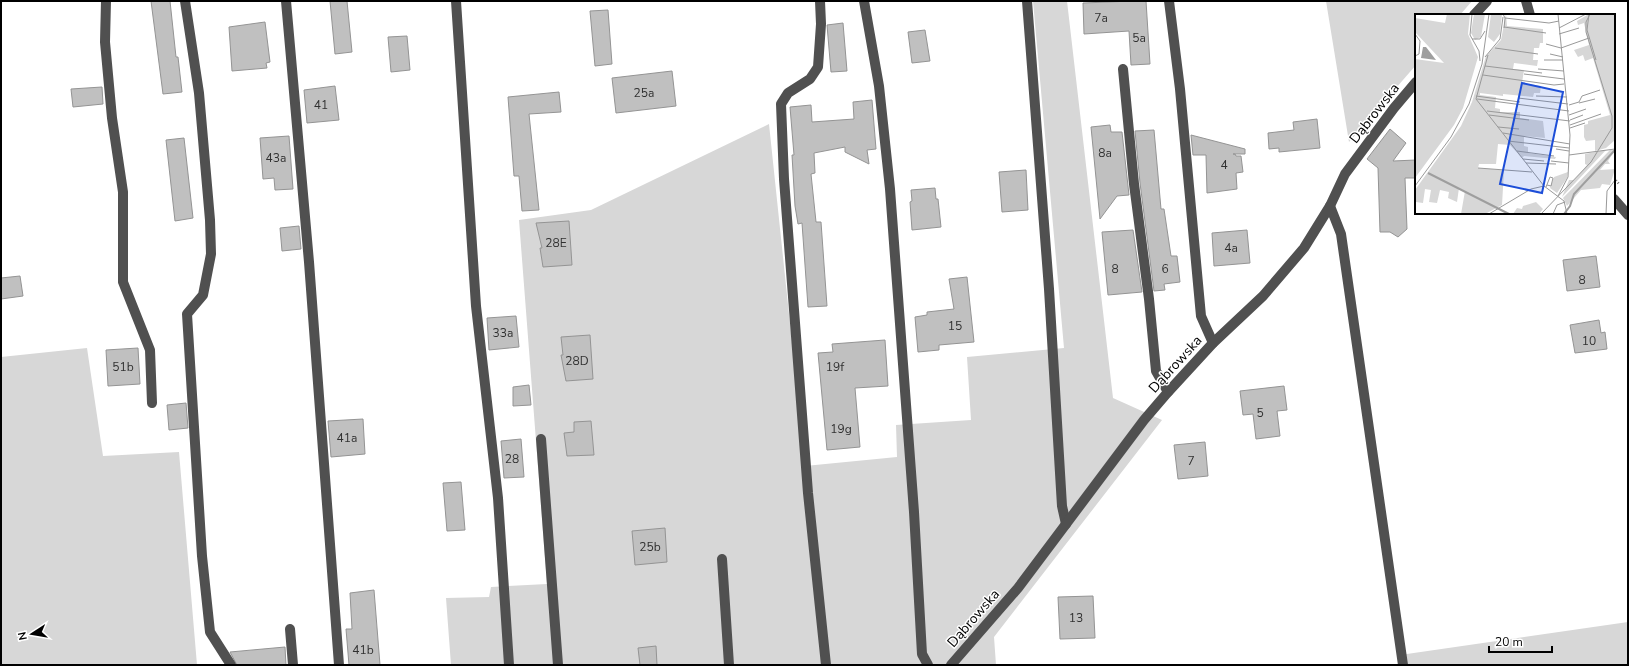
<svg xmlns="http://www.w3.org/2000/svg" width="1629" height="666" viewBox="0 0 1629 666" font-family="'Nunito Sans',sans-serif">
  <rect width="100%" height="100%" fill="#fff"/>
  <g fill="#d7d7d7">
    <path d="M 1033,1 L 1067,1 L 1113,398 L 1162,420 L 994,637 L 996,665 L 451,665 L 446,598 L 489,597 L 491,587 L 547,584 L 519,220 L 591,210 L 769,124 L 805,466 L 897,457 L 896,425 L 971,420 L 967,357 L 1064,348 Z"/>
    <path d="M 1326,1 L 1472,1 L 1460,15 L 1416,15 L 1416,65 L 1349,142 Z"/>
    <path d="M 87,348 L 103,456 L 179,452 L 197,665 L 1,665 L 1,357 Z"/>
    <path d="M 1628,622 L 1628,665 L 1401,665 L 1400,655 Z"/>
  </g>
  <g fill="#c0c0c0" stroke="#949494">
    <path d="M 151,1 L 170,1 L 176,57 L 178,57 L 182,92 L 163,94 Z"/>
    <path d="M 330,1 L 347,1 L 352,52 L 335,54 Z"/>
    <path d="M 1133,1 L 1146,1 L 1150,64 L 1131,65 L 1129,31 L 1084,34 L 1083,3 Z"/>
    <path d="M 608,10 L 612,64 L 595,66 L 590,11 Z"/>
    <path d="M 265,22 L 270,62 L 266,63 L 267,68 L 232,71 L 229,27 Z"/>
    <path d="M 843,23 L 847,71 L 831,72 L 827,25 Z"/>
    <path d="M 925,30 L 930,61 L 912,63 L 908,32 Z"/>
    <path d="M 407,36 L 410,70 L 391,72 L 388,37 Z"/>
    <path d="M 672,71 L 676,106 L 616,113 L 612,78 Z"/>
    <path d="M 335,86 L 339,120 L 307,123 L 304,90 Z"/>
    <path d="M 102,87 L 103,104 L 73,107 L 71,89 Z"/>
    <path d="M 559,92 L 561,112 L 529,114 L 539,210 L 522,211 L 519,176 L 514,176 L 508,97 Z"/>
    <path d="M 872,100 L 876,149 L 867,150 L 869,164 L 845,152 L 845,147 L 814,153 L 815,173 L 811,174 L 816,222 L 821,222 L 827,306 L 808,307 L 802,223 L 798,224 L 795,206 L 792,155 L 794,155 L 790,107 L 811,105 L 812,122 L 854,119 L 853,102 Z"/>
    <path d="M 1317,119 L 1320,148 L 1279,152 L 1279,148 L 1269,149 L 1268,133 L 1294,130 L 1293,122 Z"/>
    <path d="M 1110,125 L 1111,132 L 1122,132 L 1129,195 L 1117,196 L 1100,219 L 1091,127 Z"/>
    <path d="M 1390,129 L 1406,143 L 1393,161 L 1416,160 L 1416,178 L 1405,178 L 1407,229 L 1398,237 L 1390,232 L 1380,232 L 1378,168 L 1367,159 Z"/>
    <path d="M 1154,130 L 1161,209 L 1164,209 L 1171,256 L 1177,256 L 1180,282 L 1164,284 L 1165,290 L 1154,291 L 1140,183 L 1135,131 Z"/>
    <path d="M 1191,135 L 1245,149 L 1245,154 L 1233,154 L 1235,154 L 1236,156 L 1241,156 L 1243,172 L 1236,173 L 1237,189 L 1207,193 L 1206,155 L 1193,155 Z"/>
    <path d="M 289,136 L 293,189 L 275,190 L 274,178 L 263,179 L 260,138 Z"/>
    <path d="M 184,138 L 193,218 L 175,221 L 166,140 Z"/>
    <path d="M 1026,170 L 1028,210 L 1002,212 L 999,172 Z"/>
    <path d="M 935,188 L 936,199 L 938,199 L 941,227 L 912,230 L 910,202 L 912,201 L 911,190 Z"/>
    <path d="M 569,221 L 572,265 L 543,267 L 540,248 L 542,248 L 536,223 Z"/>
    <path d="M 299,226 L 301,249 L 282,251 L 280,228 Z"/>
    <path d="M 1133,230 L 1142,292 L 1108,295 L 1102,232 Z"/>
    <path d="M 1247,230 L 1250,263 L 1214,266 L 1212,233 Z"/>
    <path d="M 1596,256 L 1600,287 L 1567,291 L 1563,260 Z"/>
    <path d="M 20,276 L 23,296 L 1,299 L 1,278 Z"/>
    <path d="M 967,277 L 974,342 L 939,345 L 939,350 L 918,352 L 915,317 L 927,315 L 927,312 L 954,309 L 949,279 Z"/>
    <path d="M 516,316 L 519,347 L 489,350 L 487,318 Z"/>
    <path d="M 1599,320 L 1601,333 L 1605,332 L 1607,349 L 1575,353 L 1570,325 Z"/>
    <path d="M 590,335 L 593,379 L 566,381 L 561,355 L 563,355 L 561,337 Z"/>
    <path d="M 885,340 L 888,386 L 855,388 L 860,447 L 827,450 L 818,353 L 833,352 L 832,344 Z"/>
    <path d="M 138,348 L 140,384 L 108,386 L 106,350 Z"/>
    <path d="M 529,385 L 531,405 L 513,406 L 513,387 Z"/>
    <path d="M 1284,386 L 1287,410 L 1277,411 L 1280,436 L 1256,439 L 1253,414 L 1243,415 L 1240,391 Z"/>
    <path d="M 186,403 L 188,428 L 169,430 L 167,405 Z"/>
    <path d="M 363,419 L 365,454 L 331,457 L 328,421 Z"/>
    <path d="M 591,421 L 594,455 L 567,456 L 564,433 L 574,432 L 574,422 Z"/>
    <path d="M 521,439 L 524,477 L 504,478 L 501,441 Z"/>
    <path d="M 1205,442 L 1208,476 L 1178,479 L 1174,445 Z"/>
    <path d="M 461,482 L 465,530 L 447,531 L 443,483 Z"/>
    <path d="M 665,528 L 667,562 L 635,565 L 632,531 Z"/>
    <path d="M 374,590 L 380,665 L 349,665 L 346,629 L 352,629 L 350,593 Z"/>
    <path d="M 1093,596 L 1095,638 L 1060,639 L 1058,597 Z"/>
    <path d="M 656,646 L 657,665 L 640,665 L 638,648 Z"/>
    <path d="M 285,647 L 286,665 L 237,665 L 230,652 Z"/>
  </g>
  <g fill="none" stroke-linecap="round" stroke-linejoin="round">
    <path stroke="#727272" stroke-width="2.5" stroke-dasharray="1 2" stroke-linecap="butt" d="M 1614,178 L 1619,184"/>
    <g stroke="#505050" stroke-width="10">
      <path d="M 106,1 L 105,42 L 112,118 L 123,192 L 123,282 L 150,350 L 152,403"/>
      <path d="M 185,1 L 199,93 L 210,220 L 211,254 L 203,295 L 187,314 L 202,556 L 210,632 L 231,665"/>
      <path d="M 286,1 L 309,262 L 339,665"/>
      <path d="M 456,1 L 476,306 L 498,498 L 509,665"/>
      <path d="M 820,1 L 821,24 L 818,67 L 810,79 L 788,93 L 781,104 L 784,179 L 808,493 L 826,665"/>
      <path d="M 864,1 L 879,86 L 890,189 L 914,512 L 922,654 L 928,665"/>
      <path d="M 1027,1 L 1049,289 L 1062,506 L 1066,524"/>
      <path d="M 1169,1 L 1180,89 L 1201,316 L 1213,343"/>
      <path d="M 1526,1 L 1530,15"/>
      <path d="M 1474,15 L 1487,1"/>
      <path d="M 1123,69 L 1134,184 L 1149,299 L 1156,371 L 1168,392"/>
      <path d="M 1614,199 L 1628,215"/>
      <path d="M 1330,206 L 1341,234 L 1403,665"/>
      <path d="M 541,439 L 558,665"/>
      <path d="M 722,559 L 729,665"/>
      <path d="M 290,629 L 293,665"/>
      <path d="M 951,665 L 1018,588 L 1144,420 L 1168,392 L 1213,343 L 1263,296 L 1304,248 L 1330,206 L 1345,174 L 1394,108 L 1416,82"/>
    </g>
  </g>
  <g text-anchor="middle" stroke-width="3" stroke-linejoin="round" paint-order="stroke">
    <g font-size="12" fill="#303030">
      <text x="1101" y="22">7a</text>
      <text x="1139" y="42">5a</text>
      <text x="644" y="97">25a</text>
      <text x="321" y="109">41</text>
      <text x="1105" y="157">8a</text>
      <text x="276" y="162">43a</text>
      <text x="1224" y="169">4</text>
      <text x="556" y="247">28E</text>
      <text x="1231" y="252">4a</text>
      <text x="1115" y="273">8</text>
      <text x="1165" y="273">6</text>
      <text x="1582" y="284">8</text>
      <text x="955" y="330">15</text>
      <text x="503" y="337">33a</text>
      <text x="1589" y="345">10</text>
      <text x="577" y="365">28D</text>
      <text x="123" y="371">51b</text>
      <text x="835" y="371">19f</text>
      <text x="1260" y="417">5</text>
      <text x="841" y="433">19g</text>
      <text x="347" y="442">41a</text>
      <text x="512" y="463">28</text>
      <text x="1191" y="465">7</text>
      <text x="650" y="551">25b</text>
      <text x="1076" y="622">13</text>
      <text x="363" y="654">41b</text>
    </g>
    <g font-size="14" fill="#000" stroke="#fff">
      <text transform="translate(1374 113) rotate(-52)" y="5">Dąbrowska</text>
      <text transform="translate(1175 364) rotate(-48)" y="5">Dąbrowska</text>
      <text transform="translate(973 618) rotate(-49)" y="5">Dąbrowska</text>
    </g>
  </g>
  <g transform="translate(1415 14)">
    <rect width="200" height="200" fill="#fff"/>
    <path d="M 32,0 L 55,0 L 53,20 L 63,43 L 48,94 L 39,111 L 0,164 L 0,45 L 29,49 L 0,18 L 0,4 L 30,9 ZM 59,0 L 70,0 L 66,23 L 60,26 L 56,19 ZM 76,0 L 87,0 L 85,20 L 79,28 L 73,23 ZM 91,0 L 92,12 L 128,15 L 128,29 L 125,29 L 124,34 L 119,34 L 118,46 L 123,46 L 122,52 L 99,49 L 98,55 L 109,56 L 107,69 L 126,72 L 125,79 L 119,79 L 118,83 L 88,80 L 88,82 L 65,79 L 65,81 L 81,83 L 80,94 L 85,95 L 85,98 L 105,98 L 105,104 L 128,107 L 130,124 L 109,122 L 109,132 L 113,133 L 113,139 L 141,143 L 140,145 L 109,142 L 107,144 L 95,131 L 83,130 L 81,150 L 64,150 L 63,154 L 89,156 L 87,191 L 70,200 L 46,200 L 50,177 L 44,174 L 42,188 L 33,184 L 34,178 L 25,176 L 22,189 L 14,188 L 16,176 L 10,175 L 8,189 L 1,188 L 0,176 L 46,112 L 57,88 L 71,42 L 86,26 ZM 174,0 L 200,0 L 200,126 L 191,134 L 180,137 L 180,126 L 171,127 L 169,123 L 169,111 L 173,110 L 173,107 L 195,101 L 178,44 L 170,47 L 168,41 L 163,43 L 159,36 L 174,31 L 169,9 L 163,11 L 162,7 ZM 191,136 L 147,183 L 154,166 L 159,166 L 172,151 L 170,150 L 170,140 ZM 195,136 L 200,136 L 193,147 L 195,150 L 190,150 L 185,156 L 200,155 L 195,171 L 187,170 L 185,174 L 166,176 L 152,192 L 148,184 ZM 153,158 L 152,164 L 142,179 L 135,174 L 139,163 ZM 121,188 L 128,195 L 124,200 L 98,200 L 102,194 L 107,195 L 108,192 Z" fill="#d7d7d7"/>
    <path d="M 8,33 L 11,33 L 21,46 L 6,44 Z" fill="#9e9e9e"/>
    <path fill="none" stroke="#9e9e9e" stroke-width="2" d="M 13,159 L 94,200M 149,200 L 155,192 L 159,180 L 200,136"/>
    <path fill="none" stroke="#999" stroke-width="1" d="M 57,0 L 55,21 L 64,37 L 65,47M 88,0 L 90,4 L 89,14M 174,0 L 172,16 L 181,46M 90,4 L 134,9 L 144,7M 89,13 L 131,19M 144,14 L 171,0M 0,20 L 5,27 L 4,40 L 0,42M 144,20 L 164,14M 57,25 L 65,25 L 70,17M 131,30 L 146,34M 80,34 L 123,40M 146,34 L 174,24M 135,40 L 148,43M 73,41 L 61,85 L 129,172M 70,43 L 85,25 L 88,3M 129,46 L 148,46M 70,52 L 127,59M 123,55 L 149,57M 109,60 L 149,65M 68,61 L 139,71 L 149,70M 61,82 L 105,88M 121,82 L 152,83M 103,84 L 153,90M 62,85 L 154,97M 164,89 L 180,85M 154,91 L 164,88 L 167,82 L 185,76M 72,97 L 155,107M 74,101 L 114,106M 154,101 L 171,95M 155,106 L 168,101M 155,111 L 186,100M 83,113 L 104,115M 155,114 L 170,109M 88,119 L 155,130M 93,127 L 154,134M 141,135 L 154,137M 102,137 L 139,142M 154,141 L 200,135M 108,145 L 129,147M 136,147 L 154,149M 111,149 L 141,150M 63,154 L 117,158M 0,172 L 36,123 L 54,90 L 67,50 L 74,0M 131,173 L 135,163 L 138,164 L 136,172 L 132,171M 143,182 L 153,163 L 155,121 L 143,0M 6,200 L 34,200M 74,200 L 116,175 L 129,172 L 149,187 L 152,200M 126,200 L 176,148 L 197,114 L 197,102 L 171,18 L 171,8 L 175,0M 138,200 L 142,191 L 150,188M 191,200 L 192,177 L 200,166"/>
    <path fill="#1d4ed8" fill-opacity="0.15" stroke="#1d4ed8" stroke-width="2" d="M 107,69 L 148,78 L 127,179 L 85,170 Z"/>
    <rect width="200" height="200" fill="none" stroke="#000" stroke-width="2"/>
  </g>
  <rect width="1629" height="666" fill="none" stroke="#000000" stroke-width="4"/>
  <g transform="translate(32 634) rotate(258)" stroke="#ffffff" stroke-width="3" paint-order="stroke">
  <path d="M0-3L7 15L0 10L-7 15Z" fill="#000000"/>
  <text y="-6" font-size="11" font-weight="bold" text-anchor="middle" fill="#000000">N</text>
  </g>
  <path d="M1489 646v6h63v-6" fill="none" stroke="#000000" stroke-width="2"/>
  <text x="1495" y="646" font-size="12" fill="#000000" stroke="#ffffff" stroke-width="3" paint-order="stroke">20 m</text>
</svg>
